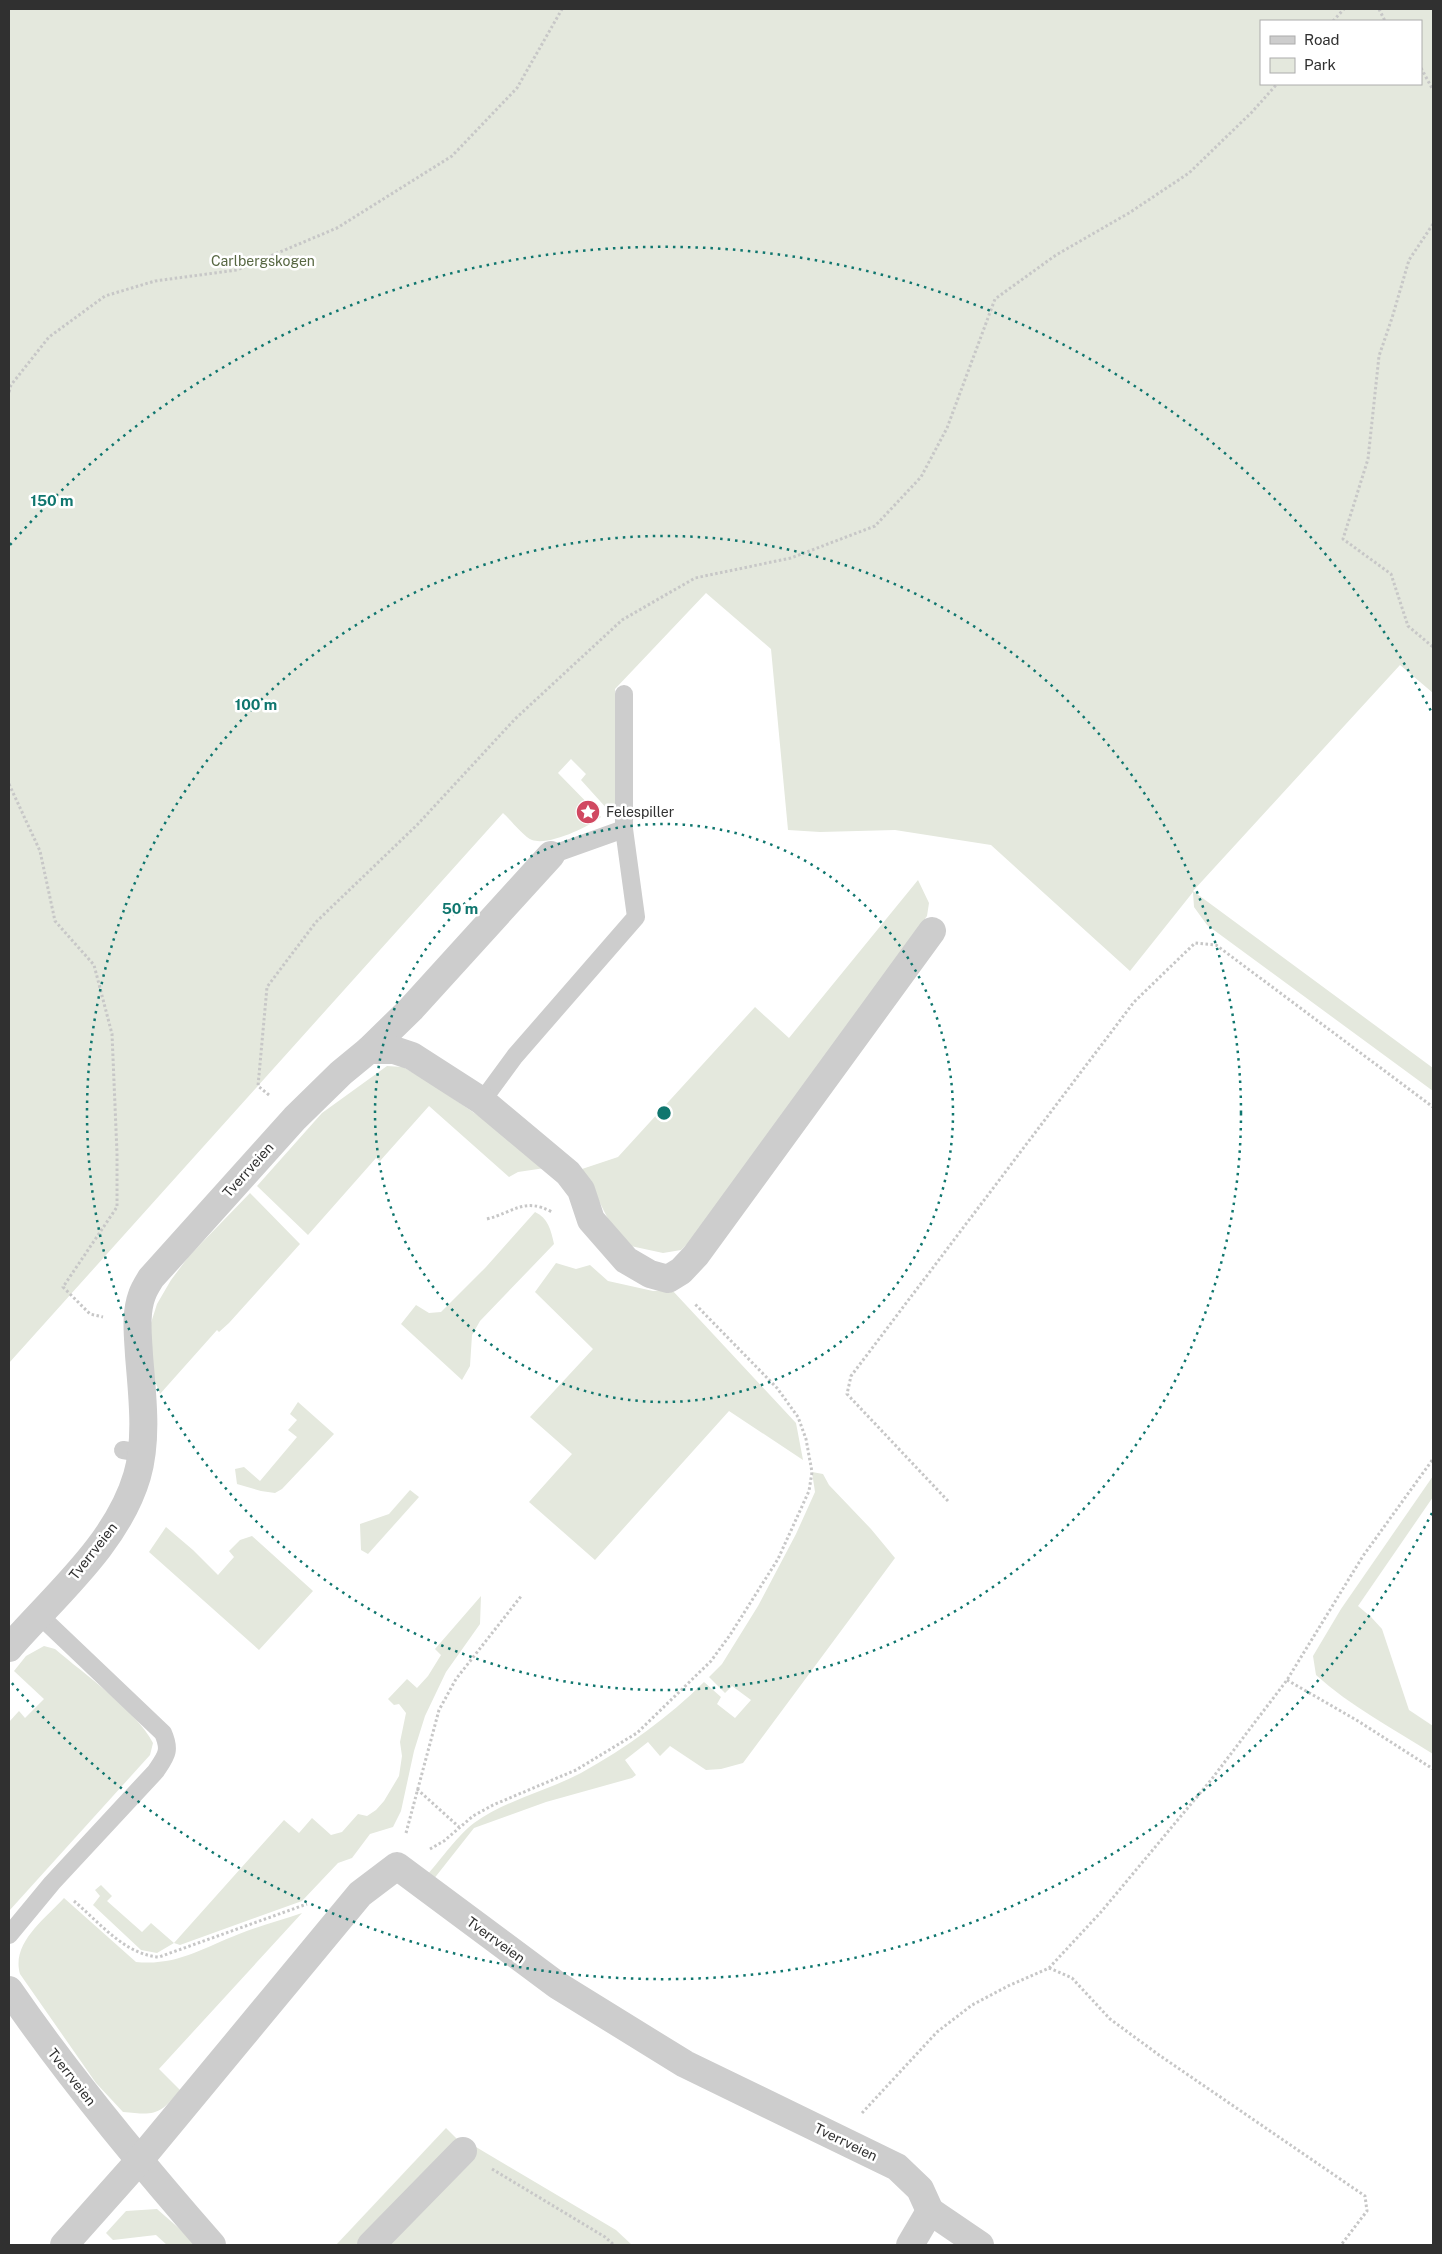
<svg xmlns="http://www.w3.org/2000/svg" width="1442" height="2254" viewBox="0 0 1442 2254" font-family="'Public Sans',sans-serif">
  <rect width="100%" height="100%" fill="#fff"/>
  <g fill="#e4e8dd" fill-rule="evenodd">
    <path d="M 9,9 L 1433,9 L 1433,693 L 1400,665 L 1193,891 L 1433,1068 L 1433,1091 L 1207,925 L 1194,907 L 1193,892 L 1130,971 L 991,845 L 895,830 L 820,832 L 788,830 L 771,649 L 706,593 L 615,689 L 616,803 L 609,811 L 581,780 L 586,774 L 571,759 L 558,773 L 601,817 C 588,827 549,846 532,840 C 524,837 510,819 503,813 L 9,1363 ZM 1261,21 L 1421,21 L 1421,84 L 1261,84 Z"/>
    <path d="M 918,880 L 929,903 L 927,916 L 699,1233 L 681,1250 L 663,1253 L 626,1245 L 611,1225 L 593,1189 L 579,1170 L 618,1157 L 755,1007 L 789,1038 Z"/>
    <path d="M 387,1066 L 403,1067 L 429,1082 L 489,1123 L 545,1168 L 518,1172 L 509,1177 L 429,1106 L 380,1161 L 376,1158 L 308,1235 L 257,1186 L 322,1113 Z"/>
    <path d="M 250,1193 L 300,1244 L 229,1323 L 219,1332 L 217,1330 L 160,1394 L 151,1371 L 150,1326 L 157,1304 L 171,1280 L 189,1256 Z"/>
    <path d="M 535,1212 C 548,1218 551,1230 554,1244 L 480,1321 L 472,1335 L 470,1366 L 462,1380 L 401,1324 L 416,1305 L 429,1313 L 441,1312 L 486,1267 Z"/>
    <path d="M 556,1263 L 576,1269 L 590,1265 L 608,1281 L 653,1291 L 672,1290 L 796,1423 L 803,1460 L 729,1411 L 595,1560 L 529,1502 L 572,1454 L 530,1417 L 593,1349 L 535,1292 Z"/>
    <path d="M 298,1402 L 334,1434 L 282,1489 L 275,1493 L 261,1491 L 237,1484 L 235,1469 L 244,1467 L 260,1481 L 297,1437 L 288,1430 L 297,1420 L 290,1414 Z"/>
    <path d="M 812,1472 L 823,1474 L 829,1485 L 871,1529 L 895,1558 L 743,1763 L 721,1769 L 706,1770 L 670,1746 L 660,1756 L 648,1742 L 625,1760 L 636,1775 L 632,1778 L 546,1802 L 474,1828 L 433,1880 L 428,1874 C 441,1859 459,1834 474,1823 C 506,1800 547,1791 581,1773 C 626,1748 669,1717 704,1682 L 721,1697 L 717,1704 L 735,1718 L 751,1700 L 732,1686 L 725,1693 L 709,1677 L 722,1664 L 758,1606 L 796,1534 L 815,1492 Z"/>
    <path d="M 1433,1476 L 1433,1497 L 1358,1606 L 1371,1617 L 1382,1629 L 1409,1710 L 1433,1726 L 1433,1754 C 1394,1729 1350,1706 1316,1675 L 1313,1656 L 1341,1609 Z"/>
    <path d="M 410,1490 L 419,1497 L 368,1554 L 361,1550 L 360,1524 L 389,1514 Z"/>
    <path d="M 166,1527 L 193,1550 L 218,1575 L 234,1557 L 229,1551 L 240,1540 L 252,1536 L 313,1591 L 259,1650 L 149,1552 Z"/>
    <path d="M 481,1596 L 480,1624 L 446,1672 L 425,1716 L 414,1751 L 401,1811 L 393,1827 L 370,1834 L 352,1858 L 338,1863 L 302,1901 L 180,1945 L 174,1943 L 157,1953 L 141,1950 L 93,1905 L 100,1896 L 95,1890 L 101,1885 L 112,1896 L 107,1901 L 142,1932 L 151,1923 L 174,1943 L 284,1820 L 299,1833 L 312,1818 L 331,1835 L 342,1832 L 358,1814 L 367,1816 L 376,1810 L 384,1801 L 399,1776 L 402,1756 L 400,1742 L 406,1713 L 399,1704 L 394,1705 L 388,1699 L 407,1679 L 417,1688 L 428,1676 L 441,1655 L 435,1649 Z"/>
    <path d="M 44,1646 L 55,1649 C 84,1674 136,1710 153,1743 L 150,1755 L 9,1911 L 9,1722 L 19,1711 L 25,1718 L 44,1699 L 14,1671 L 26,1656 Z"/>
    <path d="M 64,1898 L 136,1962 C 177,1966 203,1948 239,1934 C 259,1926 281,1920 302,1913 L 159,2069 L 180,2090 C 159,2116 155,2115 123,2112 L 96,2083 L 20,1974 C 11,1943 45,1919 64,1898 Z"/>
    <path d="M 446,2128 L 458,2140 L 357,2245 L 336,2245 Z"/>
    <path d="M 476,2147 L 616,2230 L 632,2245 L 382,2245 Z"/>
    <path d="M 157,2209 L 198,2245 L 167,2245 L 156,2235 L 113,2240 L 106,2233 L 126,2211 Z"/>
  </g>
  <g fill="none" stroke-linecap="round" stroke-linejoin="round">
    <g stroke="#c7c7c7" stroke-width="3" stroke-dasharray="2.5 2.5" stroke-linecap="butt">
      <path d="M 1379,9 L 1385,21"/>
      <path d="M 1333,21 L 1344,9"/>
      <path d="M 1421,68 L 1433,90"/>
      <path d="M 1433,224 L 1409,260 L 1392,318 L 1379,356 L 1368,459 L 1343,539 L 1391,574 L 1408,626 L 1433,647"/>
      <path d="M 9,392 L 11,385 L 49,337 L 105,296 L 155,281 L 237,270 L 337,228 L 452,156 L 517,88 L 562,9"/>
      <path d="M 9,784 L 40,851 L 55,921 L 94,965 L 112,1034 L 117,1153 L 117,1207 L 63,1287 L 90,1314 L 103,1317"/>
      <path d="M 269,1095 L 258,1086 L 267,987 L 316,922 L 417,825 L 515,719 L 622,620 L 695,578 L 791,558 L 875,526 L 921,477 L 947,428 L 995,299 L 1056,255 L 1129,213 L 1189,173 L 1252,112 L 1277,84"/>
      <path d="M 487,1219 C 514,1212 524,1197 552,1212"/>
      <path d="M 948,1501 L 847,1394 L 851,1376 L 1134,1002 L 1195,943 L 1216,945 L 1433,1107"/>
      <path d="M 1287,1680 L 1358,1721 L 1433,1769"/>
      <path d="M 417,1789 L 459,1827"/>
      <path d="M 406,1833 L 439,1710 L 456,1679 L 522,1595"/>
      <path d="M 430,1849 L 444,1841 L 473,1816 L 493,1805 L 576,1770 L 637,1733 L 711,1661 L 730,1635 L 778,1559 L 809,1491 L 812,1472 L 806,1439 L 798,1417 L 777,1388 L 694,1303"/>
      <path d="M 74,1901 C 99,1922 125,1955 159,1957 L 307,1904"/>
      <path d="M 1049,1968 L 1072,1978 L 1110,2019 L 1159,2055 L 1365,2196 L 1367,2211 L 1341,2245"/>
      <path d="M 862,2113 L 937,2032 L 972,2005 L 1010,1985 L 1049,1968 L 1101,1912 L 1211,1780 L 1287,1680 L 1363,1556 L 1433,1459"/>
      <path d="M 492,2169 L 605,2237 L 614,2245"/>
    </g>
    <g stroke="#cdcdcd" stroke-width="18">
      <path d="M 551,855 L 624,829 L 624,694"/>
      <path d="M 482,1101 L 515,1056 L 636,917 L 624,829"/>
      <path d="M 123,1450 L 141,1453"/>
      <path d="M 9,1935 L 52,1883 L 156,1771 C 166,1756 171,1751 163,1733 L 38,1614"/>
    </g>
    <g stroke="#cdcdcd" stroke-width="28">
      <path d="M 369,1050 L 411,1009 L 551,855"/>
      <path d="M 9,1648 C 54,1596 117,1544 137,1476 C 148,1438 142,1394 139,1355 C 138,1335 135,1314 142,1295 C 144,1289 148,1283 151,1278 L 295,1118 L 341,1073 L 369,1050 L 394,1050 L 412,1056 L 482,1101 L 568,1173 L 581,1190 L 591,1220 L 626,1260 L 650,1274 L 668,1279 L 681,1271 L 696,1255 L 932,931"/>
      <path d="M 9,1990 C 71,2080 140,2163 212,2245"/>
      <path d="M 64,2245 L 138,2162 L 360,1894 L 397,1866 L 557,1985 L 685,2064 L 897,2167 L 920,2189 L 930,2211"/>
      <path d="M 371,2245 L 463,2151"/>
      <path d="M 910,2245 L 930,2211 L 980,2245"/>
    </g>
  </g>
  <g fill="none" stroke="#0f766e" stroke-width="2.5" stroke-dasharray="2.5 5">
    <circle cx="664" cy="1113" r="289"/>
    <circle cx="664" cy="1113" r="577"/>
    <path d="M1432 1513A866 866 0 0 1 10 1681M10 545A866 866 0 0 1 1432 713"/>
  </g>
  <defs>
    <g id="sight-disc" transform="scale(1.25)"><circle r="9.5" fill="#d14861" stroke="#fff"/><path d="M0-6L1.8-2.2L6-1.7L2.9 1.2L3.7 5.4L0 3.3L-3.7 5.4L-2.9 1.2L-6-1.7L-1.8-2.2Z" fill="#fff"/></g>
  </defs>
  <g fill-rule="evenodd">
    <use href="#sight-disc" x="588" y="812"/>
  </g>
  <g text-anchor="middle" stroke-width="5" stroke-linejoin="round" paint-order="stroke">
    <g font-size="14" fill="#576742" stroke="#fff">
      <text x="263" y="266">Carlbergskogen</text>
    </g>
    <g font-size="14" fill="#303030" stroke="#fff" text-anchor="start">
      <text x="606" y="817">Felespiller</text>
    </g>
    <g font-size="14" fill="#303030" stroke="#fff">
      <text transform="translate(248 1170) rotate(-48)" y="5">Tverrveien</text>
      <text transform="translate(93 1551) rotate(-52)" y="5">Tverrveien</text>
      <text transform="translate(496 1940) rotate(36)" y="5">Tverrveien</text>
      <text transform="translate(72 2077) rotate(52)" y="5">Tverrveien</text>
      <text transform="translate(846 2142) rotate(26)" y="5">Tverrveien</text>
    </g>
  </g>
  <circle cx="664" cy="1113" r="8" fill="#0f766e" stroke="#fff" stroke-width="2.5"/>
  <g font-size="15" text-anchor="middle" font-weight="bold" fill="#0f766e" stroke="#fff" stroke-width="5" stroke-linejoin="round" paint-order="stroke">
    <text x="52" y="506">150 m</text>
    <text x="256" y="710">100 m</text>
    <text x="460" y="914">50 m</text>
  </g>
  <rect width="1442" height="2254" fill="none" stroke="#303030" stroke-width="20"/>
  <rect x="1260" y="20" width="162" height="65" fill="#ffffff" stroke="#acacac"/>
  <rect x="1270" y="36" width="25" height="8" fill="#cdcdcd" stroke="#acacac"/>
  <text x="1304" y="45" font-size="15" fill="#303030">Road</text>
  <rect x="1270" y="58" width="25" height="15" fill="#e4e8dd" stroke="#acacac"/>
  <text x="1304" y="70" font-size="15" fill="#303030">Park</text>
</svg>
